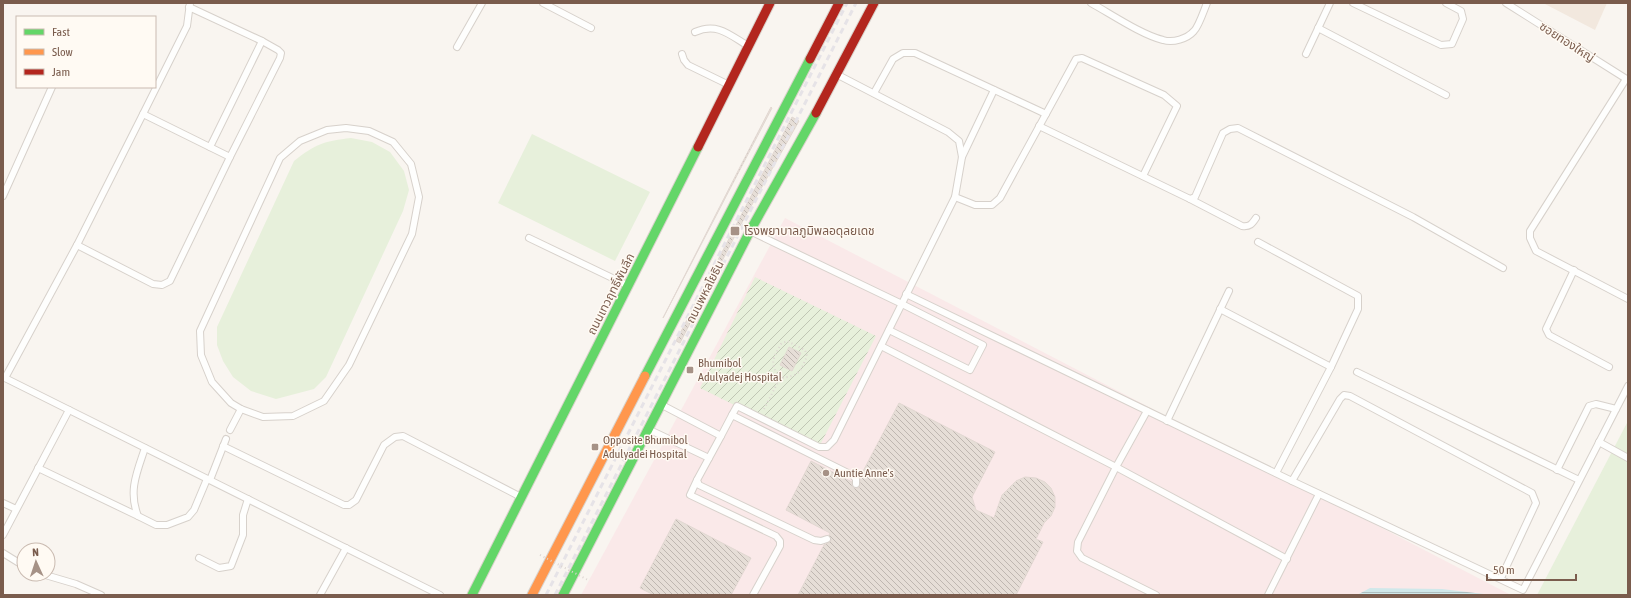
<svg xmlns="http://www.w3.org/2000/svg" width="1631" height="598" viewBox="0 0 1631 598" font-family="'Asap Condensed','Noto Sans Thai',sans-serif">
  <defs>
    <pattern id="garden-furrows" width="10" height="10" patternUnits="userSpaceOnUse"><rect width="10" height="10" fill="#e7f0db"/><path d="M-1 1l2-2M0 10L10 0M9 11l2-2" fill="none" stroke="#c0c6b4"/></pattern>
    <pattern id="water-rules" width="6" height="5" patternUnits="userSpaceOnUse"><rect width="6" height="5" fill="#d0e8ea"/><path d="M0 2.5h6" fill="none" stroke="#aebfc0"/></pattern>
    <pattern id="building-back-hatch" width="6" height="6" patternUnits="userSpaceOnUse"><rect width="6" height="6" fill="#e6ded7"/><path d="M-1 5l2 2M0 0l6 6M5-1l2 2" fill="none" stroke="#bfb7b1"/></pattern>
  </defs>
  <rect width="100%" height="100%" fill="#f9f5f0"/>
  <path fill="#f2e8de" d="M 1543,3 L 1607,3 L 1595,30 Z"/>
  <path fill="#fae9e9" d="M 785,218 L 1511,595 L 581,595 Z"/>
  <g fill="#e7f0db">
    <path d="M 532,134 L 650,192 L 615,261 L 498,203 Z"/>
    <path d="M 351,138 L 372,142 L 390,152 L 404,171 L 409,190 L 403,211 L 326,377 L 314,389 L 276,399 L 251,391 L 233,377 L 223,361 L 217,345 L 217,327 L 294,161 C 315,144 325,141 351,138 Z"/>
    <path d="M 1628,421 L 1628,595 L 1537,595 Z"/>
  </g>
  <path fill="url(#garden-furrows)" d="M 755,277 L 876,336 L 819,447 L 700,388 Z"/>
  <path fill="url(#water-rules)" d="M 1370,588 L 1442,589 L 1492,595 L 1357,595 Z"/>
  <g fill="url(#building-back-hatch)" stroke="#e2d8d2">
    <path d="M 771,107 L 772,108 L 663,318 L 740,167 Z"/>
    <path d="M 792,117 L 799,121 L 740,226 L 680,343 L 676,341 Z"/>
    <path d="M 789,347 L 801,353 L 792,371 L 780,365 Z"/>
    <path d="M 899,403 L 995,452 L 972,497 L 976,510 L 994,518 L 1002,495 L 1016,481 L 1025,477 L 1036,478 L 1045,482 L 1051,488 L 1055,497 L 1055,507 L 1051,516 L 1044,523 L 1036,539 L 1043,542 L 1016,595 L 798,595 L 824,545 L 830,542 L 831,540 L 829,535 L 830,533 L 786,510 L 811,461 L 852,482 L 852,486 L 854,488 L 859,488 L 860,484 L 860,477 Z"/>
    <path d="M 676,519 L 751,558 L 731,595 L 654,595 L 640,588 Z"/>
  </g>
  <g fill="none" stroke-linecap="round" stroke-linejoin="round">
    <g stroke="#d7d1cb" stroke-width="8">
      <g id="lane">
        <path d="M 543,3 L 591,28"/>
        <path d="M 1091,3 C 1111,14 1142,35 1163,40 C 1173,43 1187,39 1194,31 C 1199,26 1204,10 1207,3"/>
        <path d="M 1353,3 L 1441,45 L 1452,44 L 1463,19 L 1461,11 L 1446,3"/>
        <path d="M 1506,3 L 1628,80"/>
        <path d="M 189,7 L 262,41 L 210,147"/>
        <path d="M 1318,28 L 1446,95"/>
        <path d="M 695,32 C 717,22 730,35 748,46"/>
        <path d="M 457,47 L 482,3"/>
        <path d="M 682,54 L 684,60 L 688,65 L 727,84"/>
        <path d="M 1306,54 L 1330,3"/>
        <path d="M 1626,79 L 1530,231 L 1530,238 L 1536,251 L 1628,299"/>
        <path d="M 874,93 L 893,59 L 903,53 L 915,53 L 1046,114"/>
        <path d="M 1039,126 L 1190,199 L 1195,197 L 1223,133 L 1230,129 L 1238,128 L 1413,217 L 1503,268"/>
        <path d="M 346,128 L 369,131 L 393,142 L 411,164 L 419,197 L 412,234 L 349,365 L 324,401 L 293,416 L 263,417 L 241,409 L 231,403 L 212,382 L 201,355 L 200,331 L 280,158 L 300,141 L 327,130 Z"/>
        <path d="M 230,157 L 280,58 L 281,53 L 278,50 L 262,41"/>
        <path d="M 962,157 L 994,90"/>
        <path d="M 3,196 L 52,87"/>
        <path d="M 955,197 L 975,205 L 992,205 L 1000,198 L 1076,59 L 1082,58 L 1164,95 L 1177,106 L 1143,176"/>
        <path d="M 1190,199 L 1242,226 C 1250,227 1252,224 1256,218"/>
        <path d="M 752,232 L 902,304 L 983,345 L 970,370 L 889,330"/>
        <path d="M 529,238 L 629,286"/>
        <path d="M 1258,242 L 1358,296 L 1358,309 L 1331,367 L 1276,473"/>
        <path d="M 77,245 L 153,284 L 162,285 L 170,281 L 230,157 L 143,114"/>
        <path d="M 1574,270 L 1546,329 L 1549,335 L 1609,367"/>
        <path d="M 906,294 L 1292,481 L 1523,590 L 1628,386"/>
        <path d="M 1220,309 L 1331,367"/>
        <path d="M 881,346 L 1116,467 L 1287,559"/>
        <path d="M 1357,372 L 1579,480"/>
        <path d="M 3,377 L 440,595"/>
        <path d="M 5,378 L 77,245 L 143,114 L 187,26 L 190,3"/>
        <path d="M 662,405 L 721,436 L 732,415 L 852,475 L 856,479 L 856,484"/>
        <path d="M 1147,411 L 1116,467 L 1078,542 L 1077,551 L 1082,558 L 1156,595"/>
        <path d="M 732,415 L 737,406 L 819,447 L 827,447 L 834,440 L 955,197 L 962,157 L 959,141 L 948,132 L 838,75"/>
        <path d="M 1167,421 L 1229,291"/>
        <path d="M 230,430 L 241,409"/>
        <path d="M 650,430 L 709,458 L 697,480 L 699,485 L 814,540 L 821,541 L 827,539"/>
        <path d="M 1599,442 L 1628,458"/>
        <path d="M 223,446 L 344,505 L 349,505 L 356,500 L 384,445 L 395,437 L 403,436 L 521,497"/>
        <path d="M 145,448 C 137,472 128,491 138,516 L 156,525 L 167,525 L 188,517 L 194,510 L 207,479"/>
        <path d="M 709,458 L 721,436"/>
        <path d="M 38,468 L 138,516"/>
        <path d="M 1557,470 L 1589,406 L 1596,404 L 1616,409"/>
        <path d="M 210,480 L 226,439"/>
        <path d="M 697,480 L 690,495 L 776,536 L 780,541 L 780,546 L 753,595"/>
        <path d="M 1292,481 L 1340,399 L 1344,395 L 1350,396 L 1532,493 L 1536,503 L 1501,578"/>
        <path d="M 3,503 L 16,509"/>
        <path d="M 3,535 L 69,410"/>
        <path d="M 3,553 L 24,566"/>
        <path d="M 199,558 L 219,568 L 231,566 L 243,535 L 243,515 L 248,499"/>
        <path d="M 42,574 L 76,584 L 101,595"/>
        <path d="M 320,595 L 346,548"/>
        <path d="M 1268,595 L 1319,494"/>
      </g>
    </g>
    <g stroke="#d9d2cb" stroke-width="11">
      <g id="fast">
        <path d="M 645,376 L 810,59"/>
        <path d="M 472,595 L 698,147"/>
        <path d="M 563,595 L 750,231 L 816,113"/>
      </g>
    </g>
    <g stroke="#d9d2cb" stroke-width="11">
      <path id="slow" d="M 532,595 L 645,376"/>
    </g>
    <g stroke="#d9d2cb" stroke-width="11">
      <g id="jam">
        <path d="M 810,59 L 839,3"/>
        <path d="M 816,113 L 874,3"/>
        <path d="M 698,147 L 770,3"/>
      </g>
    </g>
    <path stroke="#dcd5d0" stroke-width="2" stroke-dasharray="1 3" stroke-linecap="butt" d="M 764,409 L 780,378 C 769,363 773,359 781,344 L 787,341 L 805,350 L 807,356 C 800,373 799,376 780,378"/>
    <use href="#lane" stroke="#fefefd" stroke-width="6"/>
    <use href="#fast" stroke="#63d668" stroke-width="9"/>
    <use href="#slow" stroke="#ff974d" stroke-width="9"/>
    <use href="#jam" stroke="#b3261e" stroke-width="9"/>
    <g stroke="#e6e3e7" stroke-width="3" stroke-dasharray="6 4" stroke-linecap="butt">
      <path d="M 546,595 L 847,3"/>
      <path d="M 555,595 L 856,3"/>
    </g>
    <path stroke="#dcd5d0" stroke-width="2" stroke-dasharray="1 3" stroke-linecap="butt" d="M 540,555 L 588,580"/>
  </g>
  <g fill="#a69286" stroke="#fffaf3" stroke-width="1.5">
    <rect x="730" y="226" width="10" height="10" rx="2"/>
    <rect x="686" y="366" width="8" height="8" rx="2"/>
    <rect x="591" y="443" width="8" height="8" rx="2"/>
    <circle cx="826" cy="473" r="4"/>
  </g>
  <g text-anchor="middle" stroke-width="3" stroke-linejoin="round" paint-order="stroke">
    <g font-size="12" fill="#7a5c4d" stroke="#fffaf3">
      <text transform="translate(1567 42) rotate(33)" y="4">ซอยทองใหญ่</text>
      <text transform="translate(705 292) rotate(-63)" y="4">ถนนพหลโยธิน</text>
      <text transform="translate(611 294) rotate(-63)" y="4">ถนนเทวฤทธิ์พันลึก</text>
    </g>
    <g font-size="12" fill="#7a5c4d" stroke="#fffaf3" text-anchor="start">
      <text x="744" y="235">โรงพยาบาลภูมิพลอดุลยเดช</text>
      <text x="698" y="367">Bhumibol<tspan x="698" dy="14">Adulyadej Hospital</tspan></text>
      <text x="603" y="444">Opposite Bhumibol<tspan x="603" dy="14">Adulyadei Hospital</tspan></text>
      <text x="834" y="477">Auntie Anne's</text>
    </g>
  </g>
  <rect width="1631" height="598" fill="none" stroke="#7a5c4d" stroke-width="8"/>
  <rect x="16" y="16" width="140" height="72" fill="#fffaf3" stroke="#cabbb1"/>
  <rect x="24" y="29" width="20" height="6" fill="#63d668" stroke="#cabbb1"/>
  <text x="52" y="36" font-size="12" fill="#7a5c4d">Fast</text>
  <rect x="24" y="49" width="20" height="6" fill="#ff974d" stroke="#cabbb1"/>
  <text x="52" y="56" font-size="12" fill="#7a5c4d">Slow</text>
  <rect x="24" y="69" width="20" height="6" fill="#b3261e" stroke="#cabbb1"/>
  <text x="52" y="76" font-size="12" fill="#7a5c4d">Jam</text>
  <g transform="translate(36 562) rotate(357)"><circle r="19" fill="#fffaf3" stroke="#cabbb1"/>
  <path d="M0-3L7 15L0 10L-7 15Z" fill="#a69286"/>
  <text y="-6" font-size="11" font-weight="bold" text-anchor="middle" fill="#7a5c4d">N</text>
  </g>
  <path d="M1487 574v6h89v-6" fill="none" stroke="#7a5c4d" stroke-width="2"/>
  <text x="1493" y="574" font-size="12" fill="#7a5c4d" stroke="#fffaf3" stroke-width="3" paint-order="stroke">50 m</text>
</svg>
